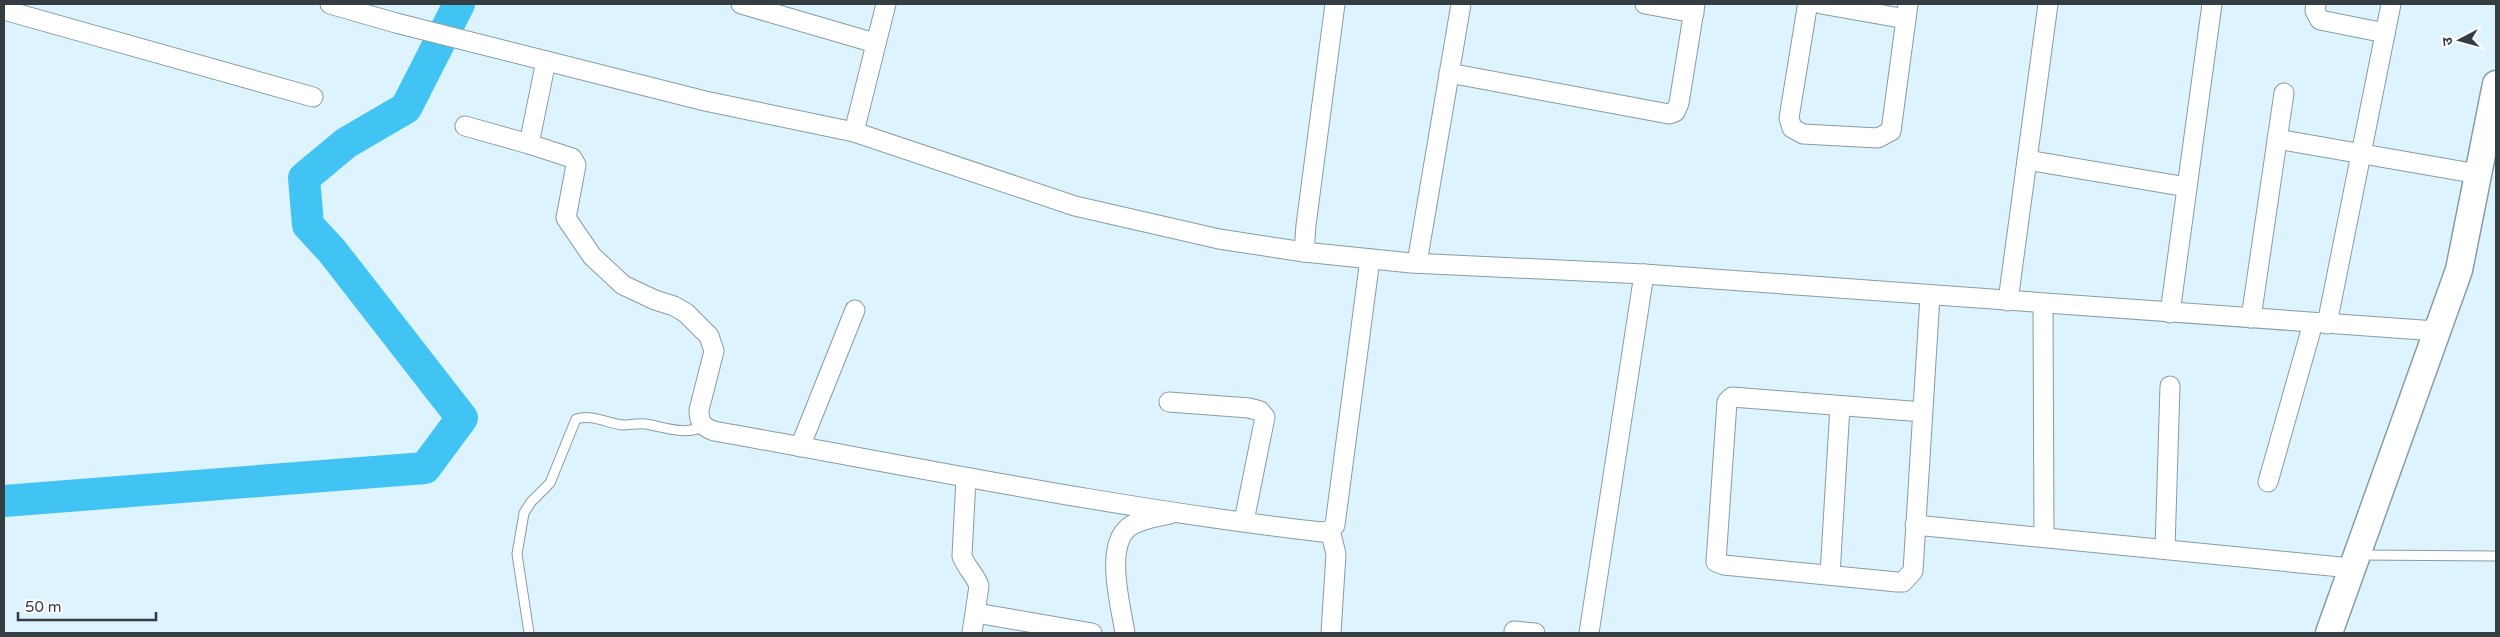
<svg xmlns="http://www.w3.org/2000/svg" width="2500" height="637" viewBox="0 0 2500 637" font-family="'Varela Round','Noto Sans Devanagari',sans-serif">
  <rect width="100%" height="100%" fill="#ddf3fe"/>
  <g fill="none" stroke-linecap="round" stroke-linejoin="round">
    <path stroke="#41c3f4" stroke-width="32" d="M 4,501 L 425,468 L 462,418 L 332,251 L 308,225 L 304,178 L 346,143 L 406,108 L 459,4"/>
    <g stroke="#879ca5" stroke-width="11">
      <g id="lane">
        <path d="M 2359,555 L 2496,556"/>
        <path d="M 529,633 L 517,554 L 524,513 L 531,502 L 550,483 L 576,419 C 593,414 606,423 622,425 C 630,425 638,423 646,424 C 667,428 683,435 704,427"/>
      </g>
    </g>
    <g stroke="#879ca5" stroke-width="21">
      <g id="street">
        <path d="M 330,4 L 396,23 L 705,101 L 854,132 L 1075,206 L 1219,239 L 1304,252 L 1411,263 L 1644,274 L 2436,331"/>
        <path d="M 741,4 L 875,43"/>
        <path d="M 1645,4 L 1694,13"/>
        <path d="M 1811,4 L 1807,8 L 1789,118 L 1792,128 L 1803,134 L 1878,138 L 1891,131 L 1908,4"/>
        <path d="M 1821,4 L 1906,19"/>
        <path d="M 2316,4 L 2315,11 L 2320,20 L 2385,33"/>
        <path d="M 4,10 L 313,97"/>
        <path d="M 1449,73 L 1669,114 L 1675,112 L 1679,103 L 1695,4"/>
        <path d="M 465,126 L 529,144 L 572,158 L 576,165 L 566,218 L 592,256 L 623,285 L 655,300 L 674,306 L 686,313 L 709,336 L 714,351 L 699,410 C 699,423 703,427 714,431 C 916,467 1118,509 1322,532 L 1330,530 L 1335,525 L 1370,259"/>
        <path d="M 854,132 L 886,4"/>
        <path d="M 2277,139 L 2478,174"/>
        <path d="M 529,144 L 546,61"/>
        <path d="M 2027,160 L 2187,187"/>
        <path d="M 1304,252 L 1306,225 L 1335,4"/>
        <path d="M 1417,263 L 1461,4"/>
        <path d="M 2008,301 L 2048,4"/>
        <path d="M 2043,304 L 2044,537"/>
        <path d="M 2170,313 L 2212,4"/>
        <path d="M 2251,318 L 2284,93"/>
        <path d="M 2327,324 L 2391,4"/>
        <path d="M 1169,402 L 1249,408 L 1260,411 L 1265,417 L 1244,521"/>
        <path d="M 1923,412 L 1732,397 L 1727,402 L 1716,562 L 1724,565 L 1897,582 L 1903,582 L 1913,571 L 1930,296"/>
        <path d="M 800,447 L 855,310"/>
        <path d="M 966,478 L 962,556 C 966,568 975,574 979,586 L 972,633"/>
        <path d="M 2268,482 L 2313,323"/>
        <path d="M 1915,525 L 2351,568"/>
        <path d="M 1330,530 L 1336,554 L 1331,633"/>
        <path d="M 2165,549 L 2170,386"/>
        <path d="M 1830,575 L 1840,406"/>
        <path d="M 976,613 L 1092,633"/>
        <path d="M 1514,631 L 1535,633"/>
        <path d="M 1125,633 C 1121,607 1104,546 1129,527 C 1140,519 1156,517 1170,514"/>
        <path d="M 1589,633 L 1644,274"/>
      </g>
    </g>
    <g stroke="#879ca5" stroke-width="29">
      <path id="secondary" d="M 2329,633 L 2459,270 L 2496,84"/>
    </g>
    <use href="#lane" stroke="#fff" stroke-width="9"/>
    <use href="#street" stroke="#fff" stroke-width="19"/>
    <use href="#secondary" stroke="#fff" stroke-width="26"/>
  </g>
  <rect width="2500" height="637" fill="none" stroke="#343d41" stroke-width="10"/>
  <g transform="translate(2460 40) rotate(264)" stroke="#ffffff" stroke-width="4" paint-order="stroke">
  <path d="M0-4L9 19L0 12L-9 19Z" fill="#343d41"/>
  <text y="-8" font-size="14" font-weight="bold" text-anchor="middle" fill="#343d41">उ</text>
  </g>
  <path d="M18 612v8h138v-8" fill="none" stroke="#343d41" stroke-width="2.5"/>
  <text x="25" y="612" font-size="15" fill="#343d41" stroke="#ffffff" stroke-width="4" paint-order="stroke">50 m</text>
</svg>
